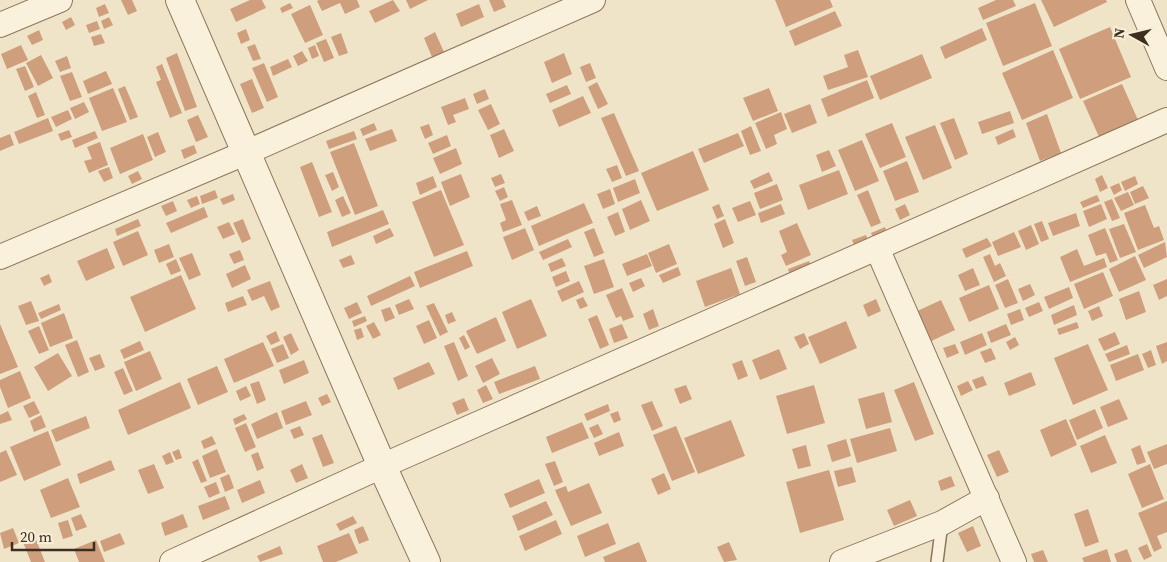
<svg xmlns="http://www.w3.org/2000/svg" width="1167" height="562" viewBox="0 0 1167 562" font-family="'Source Serif 4',serif">
  <rect width="100%" height="100%" fill="#f0e4c8"/>
  <g fill="#cf9f7d">
    <path d="M 121,0 L 132,0 L 137,11 L 128,15 Z"/>
    <path d="M 250,0 L 262,0 L 266,8 L 236,22 L 230,9 Z"/>
    <path d="M 319,0 L 357,0 L 360,7 L 345,14 L 340,3 L 322,11 L 317,1 Z"/>
    <path d="M 393,0 L 400,11 L 375,23 L 369,11 Z"/>
    <path d="M 406,0 L 428,0 L 410,9 Z"/>
    <path d="M 489,0 L 503,0 L 506,7 L 494,12 Z"/>
    <path d="M 775,0 L 830,0 L 833,7 L 786,27 Z"/>
    <path d="M 996,0 L 1013,0 L 1016,6 L 983,20 L 978,8 Z"/>
    <path d="M 1041,0 L 1106,0 L 1107,2 L 1054,27 Z"/>
    <path d="M 290,3 L 293,8 L 282,13 L 280,8 Z"/>
    <path d="M 1035,3 L 1052,46 L 1003,66 L 986,23 Z"/>
    <path d="M 105,4 L 109,13 L 99,17 L 96,8 Z"/>
    <path d="M 479,4 L 484,17 L 461,27 L 456,14 Z"/>
    <path d="M 310,5 L 323,35 L 305,43 L 291,14 Z"/>
    <path d="M 835,11 L 842,26 L 795,46 L 789,31 Z"/>
    <path d="M 71,17 L 75,25 L 66,30 L 62,22 Z"/>
    <path d="M 109,17 L 113,25 L 104,29 L 101,21 Z"/>
    <path d="M 97,21 L 100,29 L 89,33 L 86,25 Z"/>
    <path d="M 1110,27 L 1131,77 L 1080,99 L 1059,49 Z"/>
    <path d="M 982,28 L 987,40 L 945,59 L 940,47 Z"/>
    <path d="M 246,29 L 250,40 L 241,44 L 237,33 Z"/>
    <path d="M 39,30 L 43,40 L 32,45 L 27,36 Z"/>
    <path d="M 435,32 L 444,52 L 432,57 L 424,38 Z"/>
    <path d="M 341,33 L 348,53 L 339,56 L 331,37 Z"/>
    <path d="M 101,34 L 105,43 L 94,46 L 91,37 Z"/>
    <path d="M 326,39 L 334,58 L 324,62 L 316,43 Z"/>
    <path d="M 255,44 L 261,59 L 253,61 L 247,47 Z"/>
    <path d="M 21,45 L 28,60 L 7,69 L 1,54 Z"/>
    <path d="M 315,45 L 319,56 L 312,59 L 308,48 Z"/>
    <path d="M 858,50 L 868,77 L 828,90 L 823,76 L 848,67 L 844,55 Z"/>
    <path d="M 1053,50 L 1073,98 L 1022,120 L 1002,73 Z"/>
    <path d="M 302,51 L 308,61 L 298,66 L 293,56 Z"/>
    <path d="M 177,53 L 197,107 L 185,111 L 166,58 Z"/>
    <path d="M 564,53 L 572,74 L 552,83 L 544,62 Z"/>
    <path d="M 922,54 L 932,78 L 880,100 L 870,76 Z"/>
    <path d="M 41,55 L 53,78 L 38,86 L 26,63 Z"/>
    <path d="M 67,56 L 71,68 L 60,72 L 55,61 Z"/>
    <path d="M 288,59 L 292,67 L 273,76 L 270,67 Z"/>
    <path d="M 264,63 L 278,97 L 267,102 L 252,68 Z"/>
    <path d="M 590,63 L 596,78 L 586,82 L 580,67 Z"/>
    <path d="M 162,64 L 182,113 L 170,118 L 156,82 L 161,80 L 156,67 Z"/>
    <path d="M 25,66 L 34,87 L 25,91 L 16,69 Z"/>
    <path d="M 106,71 L 112,84 L 88,94 L 83,81 Z"/>
    <path d="M 72,72 L 82,97 L 70,101 L 60,76 Z"/>
    <path d="M 252,79 L 264,108 L 252,113 L 240,84 Z"/>
    <path d="M 867,80 L 874,98 L 828,117 L 821,99 Z"/>
    <path d="M 597,82 L 608,104 L 598,109 L 588,87 Z"/>
    <path d="M 1122,84 L 1138,120 L 1099,137 L 1083,101 Z"/>
    <path d="M 567,85 L 571,94 L 550,103 L 546,94 Z"/>
    <path d="M 125,86 L 138,117 L 130,120 L 118,89 Z"/>
    <path d="M 113,88 L 127,122 L 102,131 L 89,98 Z"/>
    <path d="M 769,88 L 778,111 L 753,121 L 743,98 Z"/>
    <path d="M 485,89 L 489,99 L 477,104 L 473,94 Z"/>
    <path d="M 36,92 L 45,115 L 37,118 L 28,96 Z"/>
    <path d="M 583,96 L 591,113 L 559,127 L 552,110 Z"/>
    <path d="M 465,98 L 469,109 L 453,115 L 456,122 L 448,125 L 441,107 Z"/>
    <path d="M 84,102 L 89,112 L 75,119 L 70,108 Z"/>
    <path d="M 491,104 L 500,124 L 488,130 L 478,110 Z"/>
    <path d="M 810,104 L 817,123 L 792,133 L 784,114 Z"/>
    <path d="M 68,110 L 72,119 L 56,127 L 51,117 Z"/>
    <path d="M 1010,111 L 1014,123 L 982,134 L 978,122 Z"/>
    <path d="M 781,112 L 787,129 L 774,135 L 777,144 L 766,149 L 755,123 Z"/>
    <path d="M 614,113 L 639,171 L 626,176 L 601,118 Z"/>
    <path d="M 1047,114 L 1061,153 L 1040,161 L 1026,123 Z"/>
    <path d="M 198,115 L 208,137 L 196,142 L 187,120 Z"/>
    <path d="M 48,118 L 53,131 L 19,144 L 14,132 Z"/>
    <path d="M 954,118 L 968,154 L 955,160 L 940,123 Z"/>
    <path d="M 374,123 L 377,130 L 363,136 L 360,129 Z"/>
    <path d="M 892,123 L 906,157 L 880,168 L 865,134 Z"/>
    <path d="M 429,124 L 433,135 L 425,139 L 420,127 Z"/>
    <path d="M 935,125 L 952,168 L 923,180 L 905,137 Z"/>
    <path d="M 751,126 L 761,151 L 750,155 L 741,131 Z"/>
    <path d="M 392,129 L 397,141 L 370,151 L 365,139 Z"/>
    <path d="M 504,129 L 514,151 L 499,158 L 490,135 Z"/>
    <path d="M 1013,129 L 1016,137 L 998,145 L 995,137 Z"/>
    <path d="M 69,130 L 72,137 L 61,141 L 58,134 Z"/>
    <path d="M 95,131 L 98,138 L 75,148 L 72,140 Z"/>
    <path d="M 354,131 L 357,139 L 329,149 L 326,141 Z"/>
    <path d="M 158,132 L 166,152 L 155,157 L 147,137 Z"/>
    <path d="M 738,133 L 744,146 L 704,163 L 698,149 Z"/>
    <path d="M 10,134 L 14,145 L 0,151 L 0,138 Z"/>
    <path d="M 143,134 L 153,160 L 120,174 L 110,148 Z"/>
    <path d="M 447,135 L 451,146 L 433,154 L 428,143 Z"/>
    <path d="M 862,140 L 879,181 L 855,191 L 838,150 Z"/>
    <path d="M 100,142 L 108,165 L 89,173 L 84,161 L 92,159 L 87,147 Z"/>
    <path d="M 354,143 L 378,206 L 355,215 L 330,152 Z"/>
    <path d="M 194,145 L 197,153 L 184,159 L 181,150 Z"/>
    <path d="M 456,148 L 462,164 L 440,174 L 433,158 Z"/>
    <path d="M 829,150 L 836,166 L 822,172 L 816,155 Z"/>
    <path d="M 693,151 L 709,190 L 657,211 L 641,173 Z"/>
    <path d="M 907,161 L 919,192 L 895,201 L 883,171 Z"/>
    <path d="M 312,162 L 332,212 L 319,217 L 300,167 Z"/>
    <path d="M 617,165 L 622,178 L 612,182 L 606,169 Z"/>
    <path d="M 109,167 L 113,178 L 104,182 L 98,171 Z"/>
    <path d="M 839,170 L 848,194 L 808,210 L 799,185 Z"/>
    <path d="M 138,171 L 142,179 L 132,184 L 128,176 Z"/>
    <path d="M 333,172 L 339,187 L 332,191 L 325,175 Z"/>
    <path d="M 769,172 L 773,181 L 754,189 L 750,181 Z"/>
    <path d="M 461,174 L 470,197 L 450,206 L 441,182 Z"/>
    <path d="M 501,174 L 505,183 L 495,187 L 491,178 Z"/>
    <path d="M 1102,175 L 1108,188 L 1100,192 L 1095,179 Z"/>
    <path d="M 433,176 L 437,187 L 420,195 L 416,183 Z"/>
    <path d="M 1135,176 L 1138,184 L 1125,191 L 1121,182 Z"/>
    <path d="M 635,179 L 640,193 L 618,202 L 613,188 Z"/>
    <path d="M 1119,183 L 1122,190 L 1114,195 L 1110,187 Z"/>
    <path d="M 777,184 L 783,200 L 760,209 L 754,193 Z"/>
    <path d="M 1143,186 L 1149,198 L 1135,204 L 1130,192 Z"/>
    <path d="M 504,187 L 508,197 L 500,201 L 495,191 Z"/>
    <path d="M 610,189 L 615,204 L 603,209 L 597,194 Z"/>
    <path d="M 215,190 L 218,198 L 202,204 L 200,196 Z"/>
    <path d="M 441,190 L 464,245 L 434,257 L 412,202 Z"/>
    <path d="M 868,190 L 881,223 L 871,227 L 857,195 Z"/>
    <path d="M 1128,192 L 1134,205 L 1121,211 L 1114,198 Z"/>
    <path d="M 233,194 L 235,200 L 223,205 L 220,199 Z"/>
    <path d="M 1097,195 L 1100,201 L 1083,208 L 1080,202 Z"/>
    <path d="M 197,196 L 200,204 L 191,208 L 187,200 Z"/>
    <path d="M 343,196 L 351,213 L 342,217 L 335,200 Z"/>
    <path d="M 1112,199 L 1120,218 L 1112,221 L 1104,202 Z"/>
    <path d="M 512,200 L 522,225 L 503,232 L 500,223 L 506,220 L 500,204 Z"/>
    <path d="M 641,200 L 650,221 L 630,230 L 622,209 Z"/>
    <path d="M 173,201 L 177,211 L 166,216 L 161,206 Z"/>
    <path d="M 750,201 L 756,215 L 738,222 L 732,208 Z"/>
    <path d="M 584,203 L 593,223 L 539,246 L 531,226 Z"/>
    <path d="M 719,204 L 724,216 L 717,219 L 712,207 Z"/>
    <path d="M 781,204 L 785,214 L 761,223 L 758,213 Z"/>
    <path d="M 905,204 L 910,215 L 900,220 L 895,209 Z"/>
    <path d="M 1101,204 L 1107,219 L 1089,227 L 1083,211 Z"/>
    <path d="M 1145,205 L 1154,228 L 1159,226 L 1164,240 L 1138,250 L 1124,213 Z"/>
    <path d="M 537,206 L 541,216 L 528,221 L 524,212 Z"/>
    <path d="M 204,207 L 208,217 L 171,233 L 166,223 Z"/>
    <path d="M 383,210 L 389,224 L 332,247 L 327,232 Z"/>
    <path d="M 618,212 L 625,232 L 615,236 L 607,217 Z"/>
    <path d="M 1076,213 L 1080,226 L 1053,236 L 1048,223 Z"/>
    <path d="M 138,219 L 141,226 L 117,236 L 115,229 Z"/>
    <path d="M 243,219 L 251,239 L 242,243 L 233,223 Z"/>
    <path d="M 725,219 L 734,243 L 723,248 L 714,224 Z"/>
    <path d="M 1042,221 L 1049,239 L 1041,242 L 1034,224 Z"/>
    <path d="M 229,222 L 235,234 L 223,239 L 217,227 Z"/>
    <path d="M 797,223 L 811,255 L 786,266 L 781,255 L 787,252 L 779,231 Z"/>
    <path d="M 1124,224 L 1136,252 L 1120,258 L 1109,229 Z"/>
    <path d="M 1031,225 L 1039,244 L 1026,250 L 1018,231 Z"/>
    <path d="M 885,227 L 890,240 L 876,246 L 871,233 Z"/>
    <path d="M 390,228 L 394,236 L 376,244 L 373,236 Z"/>
    <path d="M 525,228 L 534,250 L 512,260 L 503,237 Z"/>
    <path d="M 594,228 L 604,253 L 594,257 L 584,232 Z"/>
    <path d="M 1105,228 L 1118,260 L 1110,263 L 1106,253 L 1096,256 L 1088,235 Z"/>
    <path d="M 138,231 L 148,255 L 123,266 L 113,242 Z"/>
    <path d="M 1014,232 L 1021,247 L 998,256 L 992,242 Z"/>
    <path d="M 866,235 L 871,247 L 857,252 L 852,240 Z"/>
    <path d="M 987,238 L 992,246 L 966,258 L 962,249 Z"/>
    <path d="M 568,239 L 572,247 L 543,260 L 539,252 Z"/>
    <path d="M 1165,242 L 1167,257 L 1144,268 L 1138,255 Z"/>
    <path d="M 169,244 L 174,257 L 159,263 L 154,250 Z"/>
    <path d="M 669,244 L 677,264 L 656,273 L 648,253 Z"/>
    <path d="M 107,248 L 115,268 L 86,281 L 77,261 Z"/>
    <path d="M 1077,249 L 1084,266 L 1104,258 L 1107,267 L 1070,282 L 1060,257 Z"/>
    <path d="M 240,250 L 244,260 L 234,264 L 229,254 Z"/>
    <path d="M 467,251 L 473,266 L 420,288 L 414,272 Z"/>
    <path d="M 192,253 L 201,275 L 189,280 L 179,258 Z"/>
    <path d="M 647,254 L 652,266 L 627,276 L 622,264 Z"/>
    <path d="M 990,254 L 995,266 L 1000,263 L 1006,276 L 994,282 L 983,257 Z"/>
    <path d="M 351,255 L 355,264 L 343,268 L 339,260 Z"/>
    <path d="M 1135,256 L 1146,280 L 1119,292 L 1109,269 Z"/>
    <path d="M 747,257 L 756,282 L 745,286 L 736,261 Z"/>
    <path d="M 562,258 L 566,266 L 551,272 L 548,264 Z"/>
    <path d="M 176,259 L 181,271 L 171,275 L 166,264 Z"/>
    <path d="M 604,259 L 614,287 L 594,294 L 584,266 Z"/>
    <path d="M 809,261 L 813,271 L 791,279 L 788,269 Z"/>
    <path d="M 245,265 L 251,279 L 232,288 L 226,274 Z"/>
    <path d="M 678,267 L 681,275 L 663,283 L 659,275 Z"/>
    <path d="M 731,268 L 740,294 L 705,307 L 696,281 Z"/>
    <path d="M 973,268 L 980,285 L 965,291 L 958,275 Z"/>
    <path d="M 566,271 L 570,281 L 556,287 L 552,277 Z"/>
    <path d="M 1103,272 L 1113,296 L 1084,309 L 1074,284 Z"/>
    <path d="M 49,274 L 52,282 L 44,286 L 40,278 Z"/>
    <path d="M 181,275 L 196,309 L 145,332 L 130,297 Z"/>
    <path d="M 410,276 L 415,286 L 371,306 L 367,296 Z"/>
    <path d="M 641,278 L 645,286 L 633,292 L 629,283 Z"/>
    <path d="M 1008,279 L 1018,303 L 1005,308 L 995,285 Z"/>
    <path d="M 1167,279 L 1167,296 L 1159,300 L 1153,285 Z"/>
    <path d="M 270,281 L 280,307 L 271,311 L 264,296 L 252,301 L 247,290 Z"/>
    <path d="M 579,281 L 584,292 L 562,302 L 557,291 Z"/>
    <path d="M 1030,284 L 1035,295 L 1023,301 L 1018,289 Z"/>
    <path d="M 989,285 L 999,309 L 969,322 L 959,298 Z"/>
    <path d="M 1069,287 L 1073,298 L 1049,309 L 1044,297 Z"/>
    <path d="M 622,288 L 634,317 L 623,321 L 621,316 L 616,318 L 606,295 Z"/>
    <path d="M 1139,291 L 1146,312 L 1126,320 L 1119,299 Z"/>
    <path d="M 243,296 L 247,305 L 228,312 L 225,303 Z"/>
    <path d="M 583,297 L 588,306 L 580,309 L 576,300 Z"/>
    <path d="M 409,299 L 414,309 L 399,315 L 395,305 Z"/>
    <path d="M 531,299 L 547,336 L 517,349 L 502,312 Z"/>
    <path d="M 876,299 L 881,311 L 868,317 L 863,305 Z"/>
    <path d="M 941,300 L 955,330 L 927,343 L 913,313 Z"/>
    <path d="M 31,301 L 39,321 L 26,325 L 18,306 Z"/>
    <path d="M 357,302 L 362,313 L 349,319 L 344,308 Z"/>
    <path d="M 1039,302 L 1043,311 L 1029,317 L 1025,308 Z"/>
    <path d="M 434,303 L 448,332 L 440,336 L 426,306 Z"/>
    <path d="M 59,304 L 61,310 L 41,319 L 38,313 Z"/>
    <path d="M 1074,305 L 1077,315 L 1054,325 L 1051,315 Z"/>
    <path d="M 1099,306 L 1103,316 L 1092,321 L 1088,311 Z"/>
    <path d="M 390,307 L 395,318 L 385,322 L 381,310 Z"/>
    <path d="M 653,309 L 659,326 L 649,330 L 643,314 Z"/>
    <path d="M 1020,309 L 1024,320 L 1011,325 L 1007,314 Z"/>
    <path d="M 452,312 L 456,321 L 448,324 L 445,315 Z"/>
    <path d="M 64,313 L 73,338 L 50,347 L 41,323 Z"/>
    <path d="M 597,315 L 609,345 L 600,349 L 588,319 Z"/>
    <path d="M 365,316 L 367,321 L 354,327 L 352,321 Z"/>
    <path d="M 496,317 L 506,341 L 477,354 L 466,331 Z"/>
    <path d="M 429,320 L 437,338 L 424,344 L 416,326 Z"/>
    <path d="M 846,321 L 857,348 L 820,364 L 808,337 Z"/>
    <path d="M 374,322 L 381,335 L 373,339 L 366,326 Z"/>
    <path d="M 1077,322 L 1079,328 L 1059,335 L 1057,329 Z"/>
    <path d="M 0,324 L 18,367 L 0,374 Z"/>
    <path d="M 622,324 L 628,338 L 614,343 L 609,329 Z"/>
    <path d="M 1006,324 L 1011,335 L 991,343 L 987,332 Z"/>
    <path d="M 39,326 L 49,350 L 39,354 L 28,331 Z"/>
    <path d="M 361,328 L 364,337 L 357,340 L 354,330 Z"/>
    <path d="M 276,331 L 280,341 L 271,345 L 266,336 Z"/>
    <path d="M 1115,332 L 1120,344 L 1104,351 L 1098,339 Z"/>
    <path d="M 291,333 L 299,350 L 291,355 L 283,337 Z"/>
    <path d="M 804,333 L 809,344 L 800,349 L 794,337 Z"/>
    <path d="M 982,333 L 987,345 L 965,355 L 960,342 Z"/>
    <path d="M 464,335 L 470,347 L 465,350 L 459,338 Z"/>
    <path d="M 1015,337 L 1019,345 L 1010,350 L 1006,342 Z"/>
    <path d="M 77,340 L 89,372 L 78,377 L 65,345 Z"/>
    <path d="M 140,341 L 144,350 L 124,359 L 120,350 Z"/>
    <path d="M 263,342 L 274,366 L 234,383 L 224,359 Z"/>
    <path d="M 454,342 L 468,376 L 458,381 L 444,346 Z"/>
    <path d="M 1167,342 L 1167,361 L 1162,364 L 1156,346 Z"/>
    <path d="M 283,344 L 289,358 L 277,363 L 271,349 Z"/>
    <path d="M 955,344 L 959,353 L 947,358 L 943,348 Z"/>
    <path d="M 1088,344 L 1108,390 L 1073,405 L 1054,358 Z"/>
    <path d="M 1127,345 L 1130,354 L 1109,362 L 1105,354 Z"/>
    <path d="M 991,348 L 996,359 L 985,363 L 980,352 Z"/>
    <path d="M 779,349 L 787,369 L 760,380 L 752,360 Z"/>
    <path d="M 1151,350 L 1156,365 L 1148,368 L 1142,354 Z"/>
    <path d="M 150,351 L 162,379 L 136,391 L 124,362 Z"/>
    <path d="M 58,353 L 72,376 L 48,391 L 34,367 Z"/>
    <path d="M 100,354 L 105,367 L 95,371 L 89,358 Z"/>
    <path d="M 1138,354 L 1144,370 L 1116,381 L 1110,365 Z"/>
    <path d="M 492,358 L 500,374 L 483,383 L 475,366 Z"/>
    <path d="M 304,360 L 309,373 L 284,384 L 279,370 Z"/>
    <path d="M 742,360 L 748,376 L 738,380 L 732,364 Z"/>
    <path d="M 429,362 L 435,374 L 398,390 L 393,378 Z"/>
    <path d="M 217,366 L 228,392 L 198,405 L 187,379 Z"/>
    <path d="M 535,366 L 540,379 L 499,394 L 494,382 Z"/>
    <path d="M 123,368 L 133,391 L 124,395 L 114,372 Z"/>
    <path d="M 20,371 L 31,398 L 8,408 L 0,387 L 0,380 Z"/>
    <path d="M 1031,372 L 1036,385 L 1009,396 L 1004,383 Z"/>
    <path d="M 983,376 L 987,385 L 976,389 L 972,380 Z"/>
    <path d="M 259,381 L 266,400 L 257,404 L 250,384 Z"/>
    <path d="M 968,381 L 973,390 L 961,396 L 957,386 Z"/>
    <path d="M 180,382 L 191,408 L 128,435 L 118,410 Z"/>
    <path d="M 914,382 L 934,434 L 915,441 L 894,390 Z"/>
    <path d="M 486,385 L 493,399 L 483,403 L 477,390 Z"/>
    <path d="M 686,385 L 692,399 L 680,404 L 674,389 Z"/>
    <path d="M 814,385 L 825,423 L 787,434 L 776,396 Z"/>
    <path d="M 246,386 L 251,396 L 240,401 L 236,391 Z"/>
    <path d="M 884,392 L 892,422 L 866,429 L 858,399 Z"/>
    <path d="M 327,394 L 331,402 L 322,406 L 318,398 Z"/>
    <path d="M 464,398 L 469,410 L 457,415 L 452,403 Z"/>
    <path d="M 1119,399 L 1128,419 L 1108,427 L 1100,407 Z"/>
    <path d="M 34,401 L 40,413 L 29,418 L 23,406 Z"/>
    <path d="M 306,401 L 312,415 L 286,425 L 281,411 Z"/>
    <path d="M 652,401 L 663,426 L 652,431 L 641,405 Z"/>
    <path d="M 608,404 L 610,411 L 587,421 L 584,414 Z"/>
    <path d="M 1095,409 L 1103,428 L 1077,440 L 1069,420 Z"/>
    <path d="M 8,411 L 12,420 L 0,424 L 0,415 Z"/>
    <path d="M 618,411 L 621,420 L 614,423 L 610,414 Z"/>
    <path d="M 277,412 L 283,428 L 257,439 L 251,424 Z"/>
    <path d="M 244,414 L 247,419 L 235,425 L 233,419 Z"/>
    <path d="M 41,415 L 46,427 L 34,432 L 30,421 Z"/>
    <path d="M 86,416 L 90,428 L 56,442 L 51,430 Z"/>
    <path d="M 1066,419 L 1077,445 L 1051,457 L 1040,430 Z"/>
    <path d="M 731,420 L 745,456 L 698,474 L 684,438 Z"/>
    <path d="M 582,422 L 589,438 L 552,453 L 546,437 Z"/>
    <path d="M 246,423 L 256,447 L 245,452 L 235,428 Z"/>
    <path d="M 598,424 L 603,434 L 594,438 L 589,428 Z"/>
    <path d="M 300,426 L 304,435 L 294,439 L 290,430 Z"/>
    <path d="M 676,426 L 695,472 L 672,481 L 653,435 Z"/>
    <path d="M 890,428 L 897,451 L 857,463 L 850,439 Z"/>
    <path d="M 48,431 L 61,465 L 24,481 L 10,447 Z"/>
    <path d="M 619,432 L 624,446 L 599,456 L 594,443 Z"/>
    <path d="M 322,434 L 334,463 L 323,467 L 312,438 Z"/>
    <path d="M 1105,435 L 1117,463 L 1091,473 L 1080,446 Z"/>
    <path d="M 212,436 L 216,444 L 204,449 L 201,441 Z"/>
    <path d="M 846,439 L 851,456 L 832,462 L 827,445 Z"/>
    <path d="M 1167,444 L 1167,464 L 1154,469 L 1147,452 Z"/>
    <path d="M 806,445 L 811,466 L 798,469 L 792,449 Z"/>
    <path d="M 1140,445 L 1146,462 L 1137,465 L 1131,449 Z"/>
    <path d="M 179,449 L 182,458 L 176,460 L 172,452 Z"/>
    <path d="M 217,449 L 226,472 L 210,478 L 202,456 Z"/>
    <path d="M 6,450 L 17,475 L 0,482 L 0,453 Z"/>
    <path d="M 999,450 L 1009,472 L 997,477 L 987,455 Z"/>
    <path d="M 170,452 L 174,462 L 166,465 L 162,456 Z"/>
    <path d="M 258,452 L 264,468 L 257,471 L 251,455 Z"/>
    <path d="M 198,459 L 207,481 L 201,483 L 192,462 Z"/>
    <path d="M 111,460 L 115,470 L 80,484 L 77,474 Z"/>
    <path d="M 555,461 L 563,482 L 554,486 L 545,464 Z"/>
    <path d="M 154,464 L 164,488 L 148,494 L 138,470 Z"/>
    <path d="M 302,464 L 308,478 L 296,483 L 290,470 Z"/>
    <path d="M 1150,464 L 1164,499 L 1142,508 L 1128,474 Z"/>
    <path d="M 852,467 L 856,482 L 838,487 L 834,471 Z"/>
    <path d="M 829,470 L 844,520 L 800,533 L 786,482 Z"/>
    <path d="M 664,473 L 671,489 L 658,495 L 651,479 Z"/>
    <path d="M 229,474 L 234,488 L 225,492 L 220,478 Z"/>
    <path d="M 951,476 L 955,486 L 941,491 L 938,481 Z"/>
    <path d="M 68,478 L 80,507 L 51,518 L 40,490 Z"/>
    <path d="M 539,479 L 545,493 L 510,508 L 504,494 Z"/>
    <path d="M 260,480 L 265,493 L 242,503 L 237,490 Z"/>
    <path d="M 216,482 L 220,493 L 209,498 L 204,487 Z"/>
    <path d="M 589,483 L 602,513 L 571,526 L 555,490 L 566,486 L 568,492 Z"/>
    <path d="M 225,496 L 230,509 L 203,520 L 198,506 Z"/>
    <path d="M 910,500 L 917,516 L 894,526 L 887,510 Z"/>
    <path d="M 546,501 L 553,515 L 518,531 L 512,516 Z"/>
    <path d="M 1167,501 L 1167,532 L 1157,536 L 1162,548 L 1154,552 L 1138,513 Z"/>
    <path d="M 1088,509 L 1099,542 L 1085,547 L 1074,514 Z"/>
    <path d="M 81,514 L 87,527 L 76,531 L 71,518 Z"/>
    <path d="M 183,514 L 188,527 L 165,536 L 161,523 Z"/>
    <path d="M 353,516 L 357,523 L 340,531 L 336,524 Z"/>
    <path d="M 68,520 L 73,536 L 63,539 L 58,523 Z"/>
    <path d="M 556,520 L 562,534 L 525,551 L 519,536 Z"/>
    <path d="M 608,523 L 616,544 L 585,557 L 577,536 Z"/>
    <path d="M 363,526 L 369,540 L 359,544 L 354,530 Z"/>
    <path d="M 973,526 L 981,546 L 967,552 L 958,533 Z"/>
    <path d="M 13,528 L 19,543 L 4,549 L 0,533 Z"/>
    <path d="M 33,532 L 45,562 L 31,562 L 21,537 Z"/>
    <path d="M 120,533 L 125,544 L 104,552 L 100,541 Z"/>
    <path d="M 349,533 L 358,553 L 336,562 L 323,562 L 317,546 Z"/>
    <path d="M 96,540 L 105,562 L 79,562 L 74,549 Z"/>
    <path d="M 639,542 L 647,562 L 605,562 L 603,557 Z"/>
    <path d="M 729,542 L 737,560 L 724,562 L 717,547 Z"/>
    <path d="M 1147,544 L 1152,556 L 1144,560 L 1138,548 Z"/>
    <path d="M 280,546 L 283,554 L 260,562 L 257,556 Z"/>
    <path d="M 1107,549 L 1111,562 L 1084,562 L 1082,558 Z"/>
    <path d="M 1127,549 L 1132,562 L 1117,562 L 1114,554 Z"/>
    <path d="M 1043,550 L 1048,562 L 1034,562 L 1031,554 Z"/>
  </g>
  <g fill="none" stroke-linecap="round" stroke-linejoin="round">
    <g stroke="#8d765c" stroke-width="14">
      <path id="service" d="M 937,562 L 942,523"/>
    </g>
    <g stroke="#8d765c" stroke-width="26">
      <g id="minor">
        <path d="M 1138,0 L 1167,68"/>
        <path d="M 0,25 L 60,0"/>
        <path d="M 877,248 L 1014,562"/>
        <path d="M 0,257 L 245,153 L 593,0"/>
        <path d="M 172,562 L 382,466 L 1167,120"/>
        <path d="M 842,562 L 942,523 L 987,498"/>
      </g>
    </g>
    <g stroke="#8d765c" stroke-width="30">
      <path id="tertiary" d="M 180,0 L 382,466 L 426,562"/>
    </g>
    <use href="#service" stroke="#faf1dc" stroke-width="11"/>
    <use href="#minor" stroke="#faf1dc" stroke-width="24"/>
    <use href="#tertiary" stroke="#faf1dc" stroke-width="28"/>
  </g>
  <g transform="translate(1132 35) rotate(278)" stroke="#f7eed8" stroke-width="4" paint-order="stroke">
  <path d="M0-4L9 19L0 12L-9 19Z" fill="#3d2e20"/>
  <text y="-8" font-size="14" font-weight="bold" text-anchor="middle" fill="#3d2e20">N</text>
  </g>
  <path d="M12 542v8h82v-8" fill="none" stroke="#3d2e20" stroke-width="2.5"/>
  <text x="20" y="542" font-size="15" fill="#3d2e20" stroke="#f7eed8" stroke-width="4" paint-order="stroke">20 m</text>
</svg>
